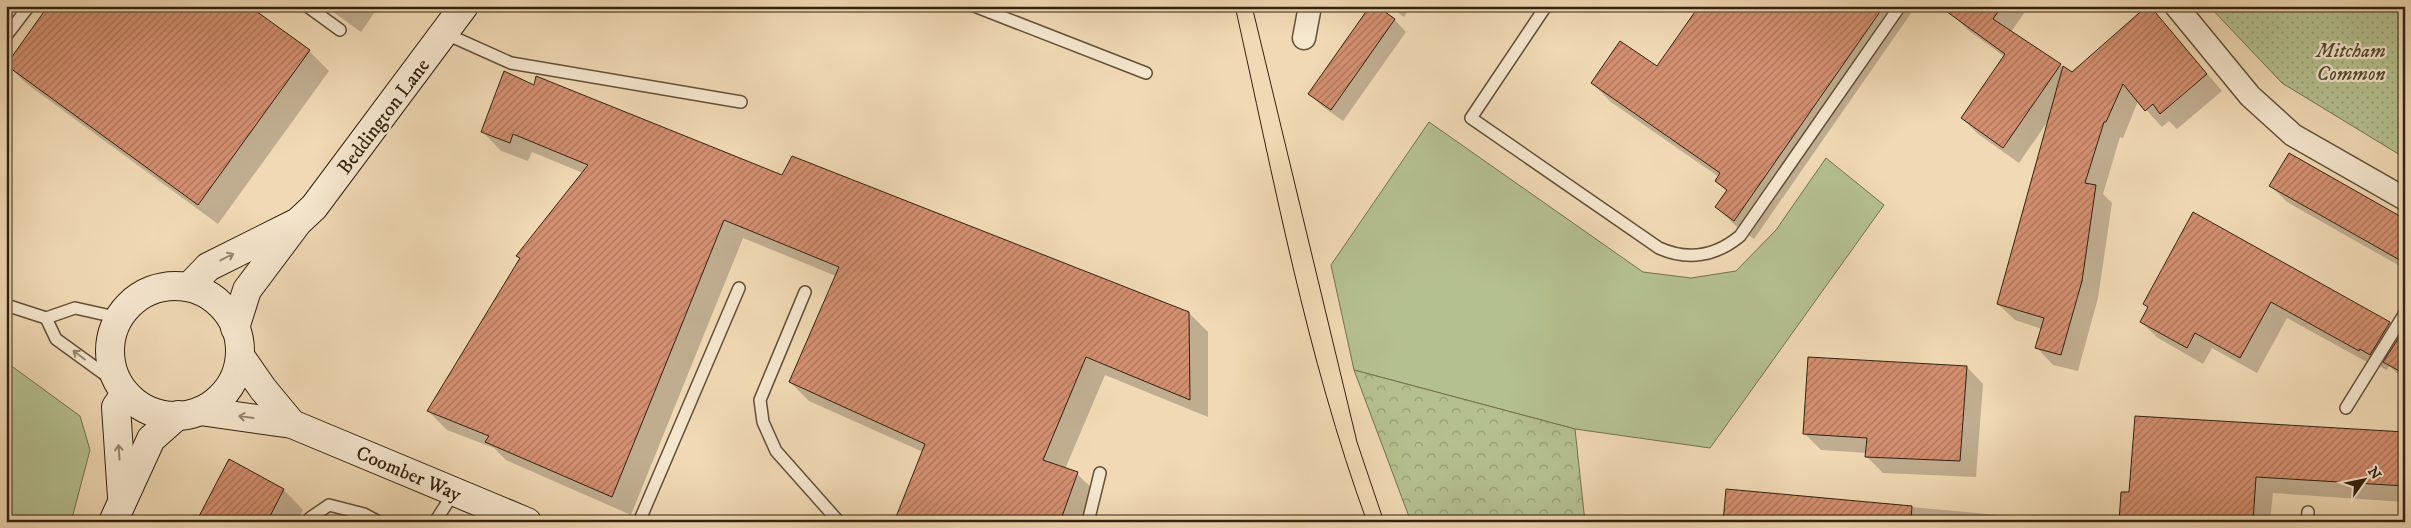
<svg xmlns="http://www.w3.org/2000/svg" width="2411" height="528" viewBox="0 0 2411 528" font-family="'IM FELL DW Pica',serif">
  <defs>
    <pattern id="forest-crowns" width="20" height="18" patternUnits="userSpaceOnUse" patternTransform="scale(1.25)"><rect width="20" height="18" fill="#b5c090"/><path d="M2 6a3 3 0 1 1 6 0M12 15a3 3 0 1 1 6 0" fill="none" stroke="#949c74"/></pattern>
    <pattern id="park-dots" width="8" height="8" patternUnits="userSpaceOnUse" patternTransform="scale(1.25)"><rect width="8" height="8" fill="#b5c090"/><path d="M2 2h.1M6 6h.1" fill="none" stroke="#949c74" stroke-width="1.8" stroke-linecap="round"/></pattern>
    <pattern id="building-hatch" width="6" height="6" patternUnits="userSpaceOnUse" patternTransform="scale(1.25)"><rect width="6" height="6" fill="#d38f70"/><path d="M-1 1l2-2M0 6l6-6M5 7l2-2" fill="none" stroke="#ac745a"/></pattern>
  </defs>
  <rect width="100%" height="100%" fill="#f0d9b4"/>
  <filter id="stains"><feTurbulence type="fractalNoise" baseFrequency=".004" numOctaves="4"/><feColorMatrix values="0 0 0 0 .2 0 0 0 0 .09 0 0 0 0 .02 0 0 0 .5 -.17"/></filter>
  <radialGradient id="worn" r=".72"><stop offset=".6" stop-color="#630" stop-opacity="0"/><stop offset="1" stop-color="#630" stop-opacity=".3"/></radialGradient>
  <g fill="#b5c090" stroke="#747150">
    <path d="M 1429,122 L 1643,272 L 1691,278 L 1736,271 L 1776,230 L 1826,158 L 1884,205 L 1710,448 L 1575,429 L 1354,370 L 1331,265 Z"/>
    <path d="M 6,362 L 80,416 L 90,450 L 71,522 L 6,522 Z"/>
  </g>
  <path fill="url(#forest-crowns)" stroke="#747150" d="M 1354,370 L 1575,429 L 1585,522 L 1411,522 Z"/>
  <path fill="url(#park-dots)" stroke="#747150" d="M 2209,6 L 2405,6 L 2405,158 L 2282,83 Z"/>
  <g fill="#0003">
    <path d="M 325,6 L 379,6 L 361,32 Z"/>
    <path d="M 1375,6 L 1395,20 L 1406,32 L 1343,121 L 1322,106 L 1310,94 Z"/>
    <path d="M 1389,6 L 1411,6 L 1404,17 Z"/>
    <path d="M 1837,6 L 1916,6 L 1754,239 L 1736,226 L 1716,207 L 1727,192 L 1717,181 L 1719,177 L 1611,102 L 1592,83 L 1657,68 Z"/>
    <path d="M 1958,6 L 2029,6 L 2011,32 L 2060,65 L 2068,73 L 2072,74 L 2149,6 L 2222,91 L 2177,129 L 2169,121 L 2162,127 L 2138,101 L 2123,138 L 2120,137 L 2103,194 L 2112,203 L 2098,298 L 2078,371 L 2053,365 L 2037,348 L 2042,329 L 2015,320 L 1998,304 L 2048,121 L 2019,163 L 1978,134 L 1962,118 L 2005,57 L 1968,30 L 1952,14 Z"/>
    <path d="M 309,51 L 329,71 L 218,224 L 27,84 L 7,65 Z"/>
    <path d="M 535,87 L 782,177 L 1189,313 L 1208,332 L 1208,417 L 1105,375 L 1065,469 L 1077,474 L 1096,492 L 1085,522 L 902,522 L 923,452 L 809,401 L 790,382 L 836,276 L 743,238 L 631,515 L 506,460 L 494,448 L 447,430 L 428,411 L 521,259 L 518,256 L 583,173 L 532,152 L 528,161 L 501,151 L 483,132 Z"/>
    <path d="M 2271,186 L 2405,220 L 2405,269 L 2287,202 Z"/>
    <path d="M 2193,214 L 2390,323 L 2401,335 L 2405,332 L 2405,380 L 2389,366 L 2387,370 L 2377,365 L 2376,367 L 2287,318 L 2257,373 L 2212,348 L 2203,364 L 2158,338 L 2141,322 L 2149,308 L 2144,303 Z"/>
    <path d="M 1967,367 L 1983,384 L 1976,477 L 1883,473 L 1866,456 L 1867,453 L 1821,450 L 1804,433 Z"/>
    <path d="M 2405,434 L 2405,502 L 2273,493 L 2270,522 L 2120,522 L 2130,494 Z"/>
    <path d="M 284,490 L 303,510 L 297,522 L 197,522 Z"/>
    <path d="M 1727,490 L 2031,518 L 2031,515 L 2102,522 L 1724,522 Z"/>
  </g>
  <g fill="url(#building-hatch)" stroke="#32220f">
    <path d="M 48,6 L 249,6 L 310,50 L 198,205 L 6,65 Z"/>
    <path d="M 1370,6 L 1377,6 L 1395,19 L 1331,110 L 1308,94 Z"/>
    <path d="M 1699,6 L 1884,6 L 1734,221 L 1715,207 L 1727,190 L 1715,181 L 1720,173 L 1591,83 L 1620,41 L 1657,66 Z"/>
    <path d="M 1939,6 L 2002,6 L 1993,19 L 2061,64 L 2003,148 L 1961,118 L 2005,54 Z"/>
    <path d="M 2147,6 L 2150,6 L 2207,74 L 2160,114 L 2153,104 L 2145,111 L 2123,84 L 2106,122 L 2104,122 L 2085,183 L 2096,185 L 2082,281 L 2061,355 L 2035,348 L 2044,318 L 1997,304 L 2063,66 L 2072,72 Z"/>
    <path d="M 504,71 L 534,85 L 536,76 L 782,175 L 792,156 L 1189,312 L 1190,400 L 1086,357 L 1043,460 L 1078,472 L 1060,522 L 894,522 L 925,444 L 789,382 L 839,267 L 724,220 L 612,497 L 485,442 L 489,436 L 427,411 L 520,258 L 516,256 L 588,165 L 513,134 L 510,143 L 481,132 Z"/>
    <path d="M 2289,153 L 2405,219 L 2405,263 L 2269,186 Z"/>
    <path d="M 2193,212 L 2390,322 L 2370,355 L 2360,349 L 2359,351 L 2271,302 L 2240,358 L 2195,333 L 2187,348 L 2140,322 L 2148,307 L 2143,304 Z"/>
    <path d="M 2404,330 L 2405,330 L 2405,374 L 2383,362 Z"/>
    <path d="M 1808,357 L 1967,366 L 1960,461 L 1865,457 L 1867,438 L 1803,434 Z"/>
    <path d="M 2135,416 L 2405,432 L 2405,486 L 2256,477 L 2253,522 L 2119,522 L 2121,492 L 2129,492 Z"/>
    <path d="M 229,459 L 284,489 L 267,522 L 196,522 Z"/>
    <path d="M 1726,489 L 1912,506 L 1911,522 L 1723,522 Z"/>
  </g>
  <g fill="none" stroke-linecap="round" stroke-linejoin="round">
    <g stroke="#625038" stroke-width="14">
      <g id="lane">
        <path d="M 307,6 L 340,30"/>
        <path d="M 974,6 L 1146,73"/>
        <path d="M 1546,6 L 1471,118 L 1659,248 C 1688,261 1716,256 1740,236 L 1900,6"/>
        <path d="M 444,33 L 511,63 L 741,102"/>
        <path d="M 6,36 L 29,6"/>
        <path d="M 805,292 L 760,400 L 763,422 L 776,451 L 839,522"/>
        <path d="M 6,305 L 46,318 L 75,308 L 120,318"/>
        <path d="M 46,318 L 56,339 L 118,384"/>
        <path d="M 2346,408 L 2405,313"/>
        <path d="M 308,522 L 310,518 L 329,505 L 364,514 L 379,522"/>
        <path d="M 435,522 L 454,492"/>
        <path d="M 639,522 L 739,288"/>
        <path d="M 1088,522 L 1100,473"/>
        <path d="M 2307,522 L 2308,512"/>
      </g>
    </g>
    <g stroke="#625038" stroke-width="25">
      <g id="street">
        <path d="M 2176,6 L 2250,96 L 2293,135 L 2405,199"/>
        <path d="M 1304,38 L 1310,6"/>
      </g>
    </g>
    <g stroke="#32220f" stroke-width="30">
      <g id="secondary">
        <circle cx="175" cy="351" r="65"/>
        <path d="M 189,287 L 208,267 L 294,224"/>
        <path d="M 235,328 L 247,290 L 298,222 L 314,207 L 464,6"/>
        <path d="M 240,356 L 263,389 L 292,424"/>
        <path d="M 200,411 L 292,424 L 527,522"/>
        <path d="M 122,497 L 116,407 L 125,394"/>
        <path d="M 113,522 L 151,439 L 178,415"/>
      </g>
    </g>
    <use href="#lane" stroke="#f5e6ce" stroke-width="11"/>
    <use href="#street" stroke="#f5e6ce" stroke-width="22"/>
    <use href="#secondary" stroke="#f5e6ce" stroke-width="28"/>
    <g stroke="#32220f" stroke-width="1">
      <path d="M 1235,6 C 1274,179 1306,355 1367,522"/>
      <path d="M 1252,6 L 1357,442 L 1384,522"/>
    </g>
  </g>
  <defs><path id="oneway-shaft" d="M-6 0H5M1.5-3L5.5 0L1.5 3" fill="none" stroke-width="1.6" stroke-linecap="round" stroke-linejoin="round" transform="scale(1.25)"/></defs>
  <g stroke="#94846e">
    <use href="#oneway-shaft" transform="translate(227 257) rotate(-27)"/>
    <use href="#oneway-shaft" transform="translate(79 355) rotate(-143)"/>
    <use href="#oneway-shaft" transform="translate(246 417) rotate(-172)"/>
    <use href="#oneway-shaft" transform="translate(119 452) rotate(-94)"/>
  </g>
  <g text-anchor="middle" stroke-width="4.5" stroke-linejoin="round" paint-order="stroke">
    <g font-size="20" font-style="italic" fill="#534a2f" stroke="#f5e6ce">
      <text x="2351" y="57">Mitcham<tspan x="2351" dy="23">Common</tspan></text>
    </g>
    <g font-size="20" fill="#32220f" stroke="#f5e6ce">
      <text transform="translate(383 116) rotate(-53)" y="7">Beddington Lane</text>
      <text transform="translate(409 473) rotate(23)" y="7">Coomber Way</text>
    </g>
  </g>
  <rect width="2411" height="528" fill="none" stroke="#f0d9b4" stroke-width="25"/>
  <rect x="8" y="8" width="2396" height="513" fill="none" stroke="#32220f" stroke-width="2.5"/>
  <rect x="12" y="12" width="2386" height="503" fill="none" stroke="#32220f"/>
  <g transform="translate(2364 480) rotate(57)" stroke="#f5e6ce" stroke-width="4" paint-order="stroke">
  <path d="M0-4L9 19L0 12L-9 19Z" fill="#32220f"/>
  <text y="-8" font-size="14" font-weight="bold" text-anchor="middle" fill="#32220f">N</text>
  </g>
  <rect width="100%" height="100%" filter="url(#stains)"/>
  <rect width="100%" height="100%" fill="url(#worn)"/>
</svg>
